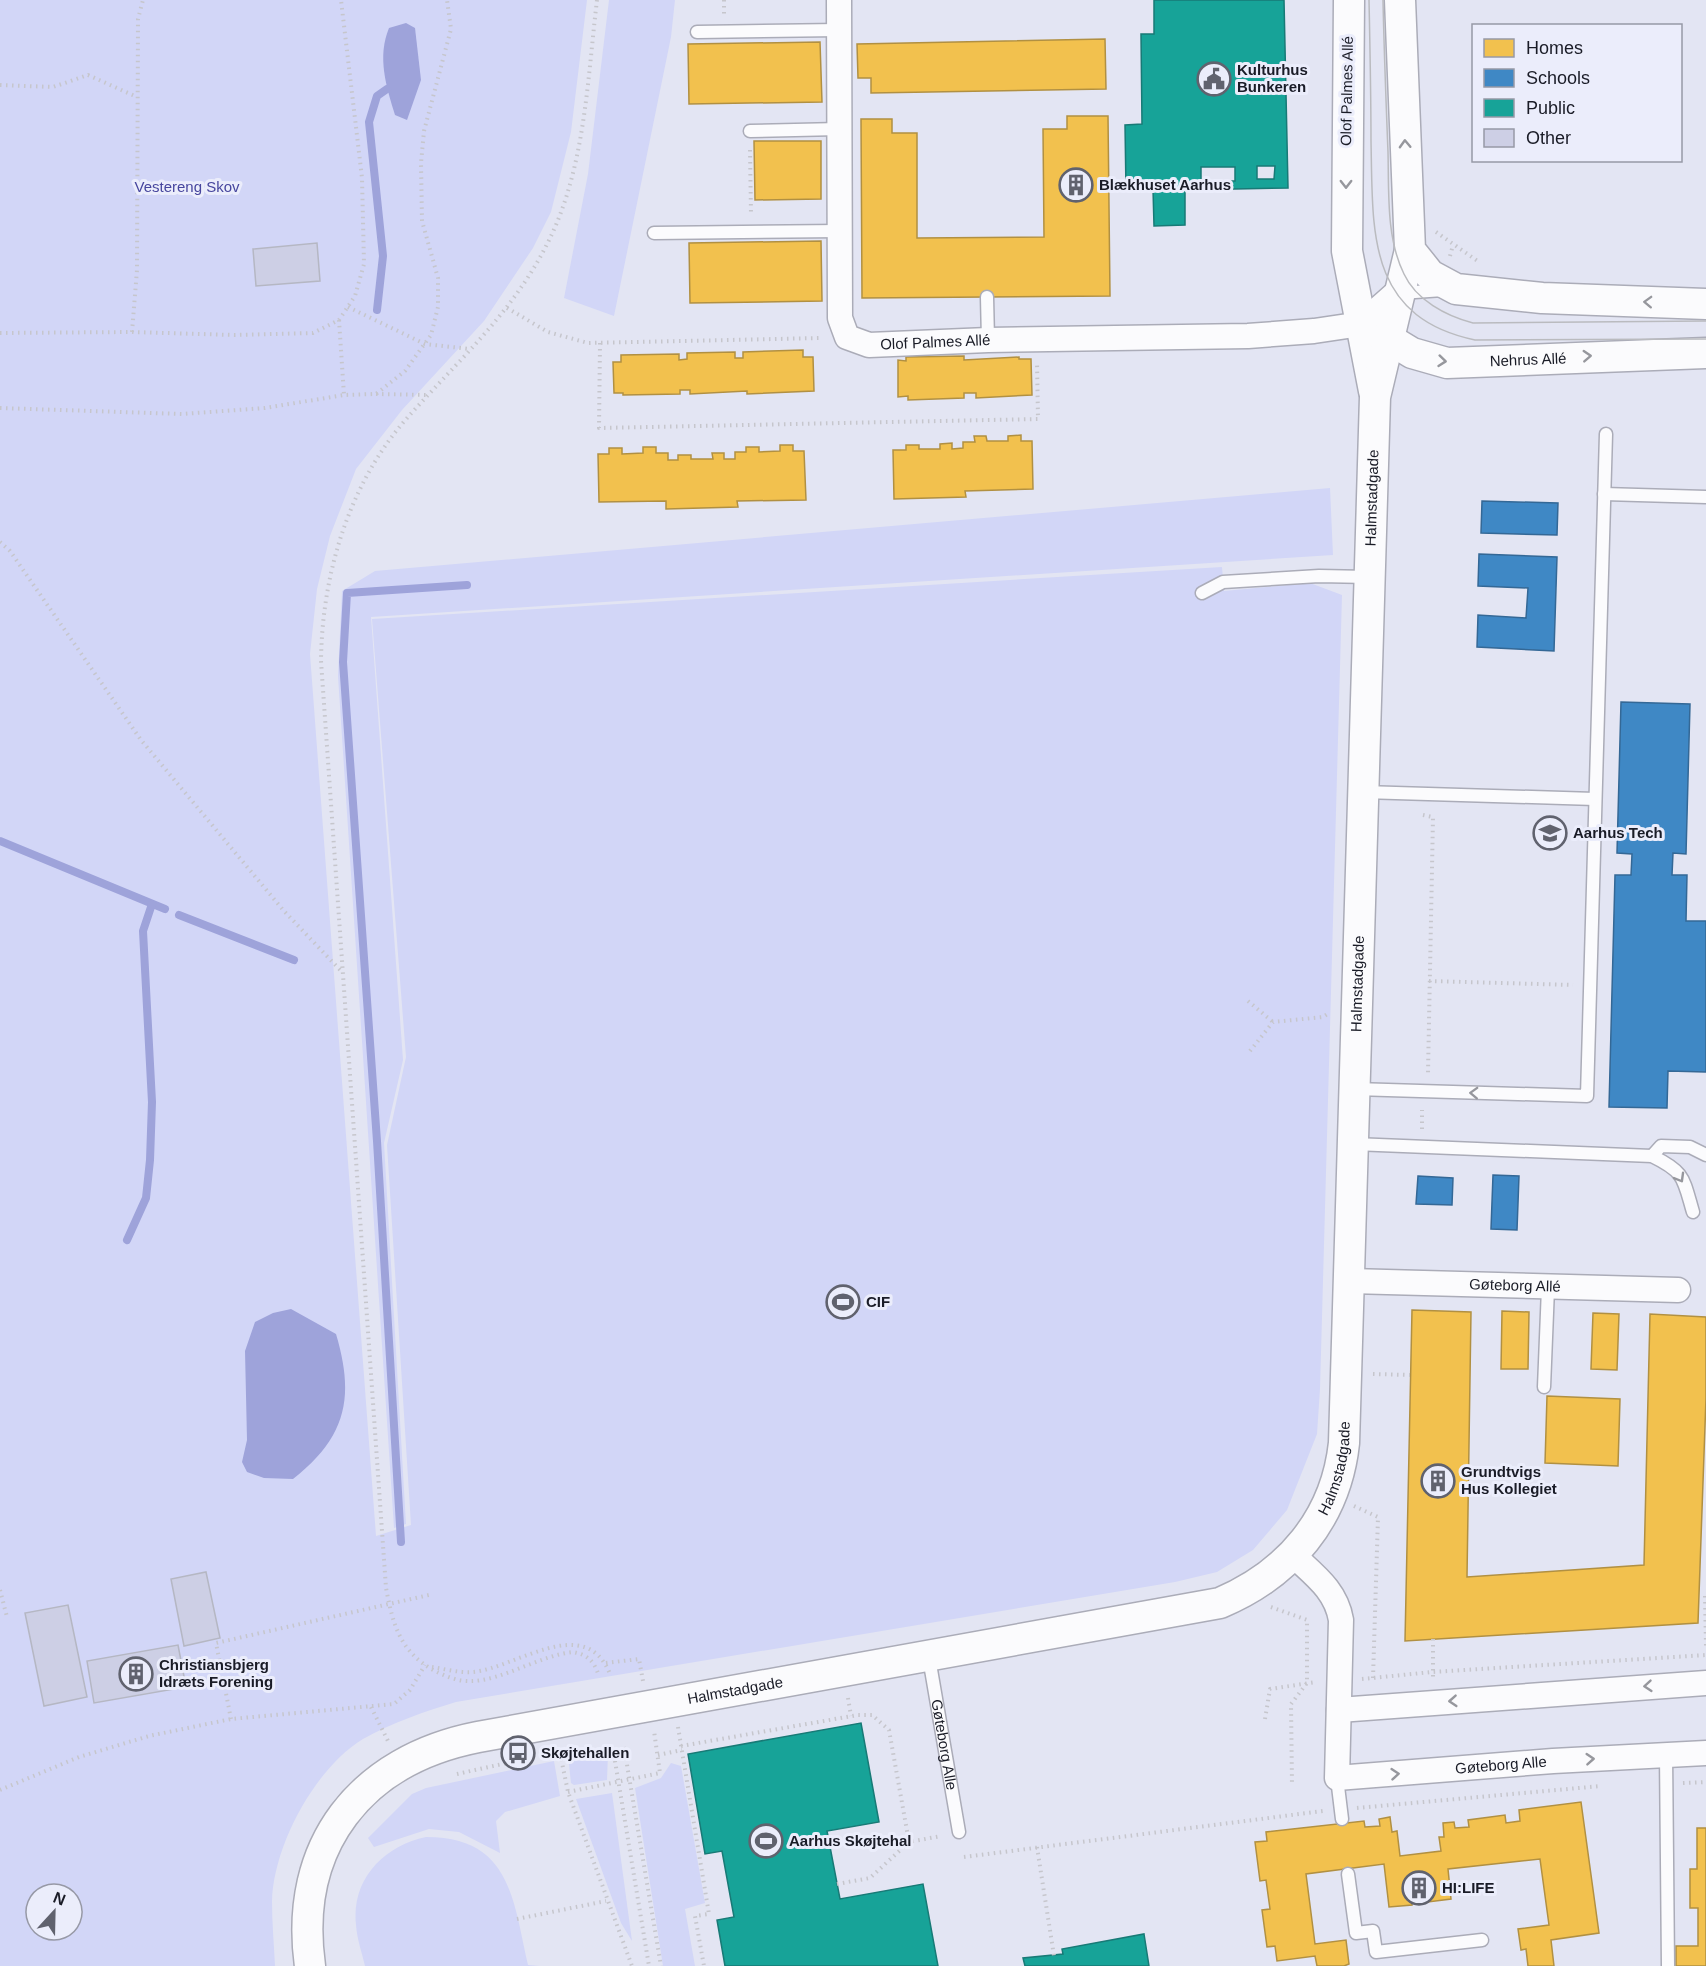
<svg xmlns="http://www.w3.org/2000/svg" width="1706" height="1966" viewBox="0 0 1706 1966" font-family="Arial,sans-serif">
  <rect width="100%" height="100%" fill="#e3e5f3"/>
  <g fill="#d2d6f7" fill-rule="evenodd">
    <path d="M 0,0 L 587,0 L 571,132 L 551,212 L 533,248 L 484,321 L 402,410 L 356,469 L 330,536 L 317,589 L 310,654 L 376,1536 L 411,1525 L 387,1145 L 406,1057 L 372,619 L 1222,567 L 1224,591 L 1310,583 L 1342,595 L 1320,1389 L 1317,1434 L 1287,1510 L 1253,1550 L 1217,1572 L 1175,1582 L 456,1702 C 424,1712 393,1722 363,1739 C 315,1768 273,1846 272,1902 C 272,1923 274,1945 275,1966 L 0,1966 ZM 36,1894 L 72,1894 L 72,1930 L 36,1930 Z"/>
    <path d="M 609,0 L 675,0 L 671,37 L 614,316 L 564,298 L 588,174 Z"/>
    <path d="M 1330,488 L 1333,555 L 371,617 L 403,1060 L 384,1143 L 406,1524 L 394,1528 L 338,676 L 342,591 L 375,571 Z"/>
    <path d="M 608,1754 L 607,1780 L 574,1785 L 571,1783 L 568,1755 Z"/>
    <path d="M 554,1761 L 560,1796 L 505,1812 L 496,1821 L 500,1853 L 459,1832 L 429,1829 L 374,1847 L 368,1838 L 412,1794 L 426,1788 Z"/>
    <path d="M 671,1763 L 681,1766 L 705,1903 L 685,1909 L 695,1966 L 663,1966 L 635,1788 L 661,1778 Z"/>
    <path d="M 612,1793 L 632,1941 L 621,1923 L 576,1799 Z"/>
    <path d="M 426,1837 C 511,1837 513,1900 528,1965 L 539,1966 L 365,1966 C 362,1953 357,1939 356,1925 C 351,1879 384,1846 426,1837 Z"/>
  </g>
  <g fill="#9ea3da">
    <path d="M 406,23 L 415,28 L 421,80 L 407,120 L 395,115 C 386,86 377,57 389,28 Z"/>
    <path d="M 291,1309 L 336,1334 C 355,1398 346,1437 293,1479 L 264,1478 L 247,1472 L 242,1462 L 247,1440 L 245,1351 L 255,1322 L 273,1313 Z"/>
  </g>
  <g fill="#f2c14e" stroke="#b19042" stroke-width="1.5">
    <path d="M 1105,39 L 1106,89 L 871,93 L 871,78 L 858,78 L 857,44 Z"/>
    <path d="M 820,42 L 822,102 L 689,104 L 688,44 Z"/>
    <path d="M 1067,116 L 1108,116 L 1110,296 L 862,298 L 861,119 L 892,119 L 892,133 L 917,133 L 917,238 L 1044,237 L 1043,129 L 1067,129 Z"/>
    <path d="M 754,141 L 821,141 L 821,199 L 755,200 Z"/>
    <path d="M 821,241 L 822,301 L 690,303 L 689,243 Z"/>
    <path d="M 803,350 L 803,357 L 813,357 L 814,391 L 747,394 L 747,391 L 690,394 L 690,390 L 680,390 L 680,394 L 623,395 L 623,393 L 614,393 L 613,362 L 621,362 L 621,355 L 679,354 L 679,360 L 687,359 L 687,353 L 735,352 L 735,358 L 743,358 L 743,352 Z"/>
    <path d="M 964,356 L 964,360 L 1019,357 L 1019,359 L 1031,359 L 1032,395 L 976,398 L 976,393 L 964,393 L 964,398 L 908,400 L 908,396 L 898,397 L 898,360 L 906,361 L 906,357 Z"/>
    <path d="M 1021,435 L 1021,441 L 1032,441 L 1033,489 L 965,491 L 966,497 L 894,499 L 893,450 L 906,450 L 906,445 L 919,445 L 919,449 L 940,449 L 940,444 L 952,443 L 952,449 L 963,448 L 963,442 L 975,442 L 974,436 L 986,436 L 987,441 L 1008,441 L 1008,436 Z"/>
    <path d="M 780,445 L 793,445 L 793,451 L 804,451 L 806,500 L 737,501 L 738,507 L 666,509 L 666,501 L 599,502 L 598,454 L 609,454 L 609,448 L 622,448 L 622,454 L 643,453 L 643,447 L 656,447 L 656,453 L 668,453 L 668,460 L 678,460 L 678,455 L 691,455 L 691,459 L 713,459 L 712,453 L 724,453 L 724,459 L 735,459 L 735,452 L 746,452 L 746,447 L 759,447 L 759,452 L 780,451 Z"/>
    <path d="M 1412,1310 L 1471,1312 L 1467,1577 L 1644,1565 L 1650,1314 L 1706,1317 L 1706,1398 L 1698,1623 L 1405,1641 Z"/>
    <path d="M 1502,1311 L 1529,1312 L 1528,1369 L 1501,1369 Z"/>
    <path d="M 1593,1313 L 1619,1314 L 1617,1370 L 1591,1369 Z"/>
    <path d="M 1547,1396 L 1620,1399 L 1618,1466 L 1545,1463 Z"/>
    <path d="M 1581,1802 L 1599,1933 L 1551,1940 L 1554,1966 L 1528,1966 L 1526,1949 L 1521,1950 L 1518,1929 L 1549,1925 L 1540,1859 L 1448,1869 L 1451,1899 L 1428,1902 L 1428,1895 L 1411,1897 L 1412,1905 L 1389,1907 L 1384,1864 L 1306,1874 L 1315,1944 L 1346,1940 L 1349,1964 L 1344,1966 L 1317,1966 L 1315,1956 L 1277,1961 L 1275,1946 L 1267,1947 L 1262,1910 L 1270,1909 L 1266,1880 L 1260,1881 L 1255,1842 L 1267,1841 L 1266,1832 L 1364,1821 L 1365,1827 L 1380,1826 L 1379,1819 L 1390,1817 L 1392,1832 L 1397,1831 L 1400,1856 L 1441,1851 L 1439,1837 L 1444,1837 L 1443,1823 L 1454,1822 L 1455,1828 L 1469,1827 L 1468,1820 L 1505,1815 L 1506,1823 L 1520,1821 L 1519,1810 Z"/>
    <path d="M 1697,1828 L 1706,1828 L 1706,1966 L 1676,1966 L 1676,1946 L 1698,1946 L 1698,1908 L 1690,1908 L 1690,1869 L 1697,1869 Z"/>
  </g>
  <g fill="#3f88c5" stroke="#346896" stroke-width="1.5">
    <path d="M 1482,501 L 1558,503 L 1557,535 L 1481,533 Z"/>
    <path d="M 1479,554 L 1557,557 L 1554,651 L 1477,647 L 1478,615 L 1526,618 L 1528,588 L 1478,586 Z"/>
    <path d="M 1621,702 L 1690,704 L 1686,854 L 1673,853 L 1672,875 L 1687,875 L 1686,921 L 1706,921 L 1706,1072 L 1668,1071 L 1667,1108 L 1609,1107 L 1615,875 L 1631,875 L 1632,854 L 1617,853 Z"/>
    <path d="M 1493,1175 L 1519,1176 L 1517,1230 L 1491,1229 Z"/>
    <path d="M 1418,1176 L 1453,1178 L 1452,1205 L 1416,1204 Z"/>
  </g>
  <g fill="#17a398" stroke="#187a76" stroke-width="1.5" fill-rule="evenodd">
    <path d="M 1154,0 L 1284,0 L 1288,188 L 1185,190 L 1185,225 L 1154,226 L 1153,189 L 1126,190 L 1125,125 L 1142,124 L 1141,34 L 1154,34 ZM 1257,166 L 1275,166 L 1274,179 L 1257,179 ZM 1201,167 L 1235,167 L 1235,181 L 1201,181 Z"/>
    <path d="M 861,1723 L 879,1822 L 827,1831 L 840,1899 L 923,1884 L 938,1966 L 725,1966 L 717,1920 L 734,1917 L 722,1851 L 705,1854 L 688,1754 Z"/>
    <path d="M 1144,1934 L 1149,1966 L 1025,1966 L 1023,1958 L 1063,1954 L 1062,1949 Z"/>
  </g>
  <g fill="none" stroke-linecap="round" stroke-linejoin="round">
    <g stroke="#9ea3da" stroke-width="8">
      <path d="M 377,310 L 383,256 L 369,122 L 377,96 L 387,89"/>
      <path d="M 0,841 L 165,909"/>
      <path d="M 179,915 L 294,960"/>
      <path d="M 127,1240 L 146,1198 L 150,1160 L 152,1102 L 143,931 L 152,904"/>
      <path d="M 401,1542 L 377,1141 L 343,662 L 347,593 L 467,585"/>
    </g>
  </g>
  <g fill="#cdcfe5" stroke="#b5b7c3" stroke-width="1.5">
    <path d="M 317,243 L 320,281 L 256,286 L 253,249 Z"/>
    <path d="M 206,1572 L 220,1638 L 184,1646 L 171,1579 Z"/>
    <path d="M 68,1605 L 87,1697 L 44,1706 L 25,1613 Z"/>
    <path d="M 178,1645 L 186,1687 L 94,1703 L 87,1661 Z"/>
  </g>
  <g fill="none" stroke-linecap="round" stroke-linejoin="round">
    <g stroke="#abacb8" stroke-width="15">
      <g id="service">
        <path d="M 697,32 L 839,30"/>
        <path d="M 750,131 L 839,129"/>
        <path d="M 654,233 L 840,231"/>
        <path d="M 1401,293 L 1443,290"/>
        <path d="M 987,297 L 988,340"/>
        <path d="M 1604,494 L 1706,497"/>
        <path d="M 1202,593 L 1223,582 L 1319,576 L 1369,577"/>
        <path d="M 1363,792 L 1595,799"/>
        <path d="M 1355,1089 L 1587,1096 L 1606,434"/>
        <path d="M 1354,1144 L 1652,1156 C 1685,1172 1683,1178 1693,1212"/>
        <path d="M 1652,1156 L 1661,1146 L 1690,1147 L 1706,1155"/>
        <path d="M 1544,1387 L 1548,1288"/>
        <path id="s1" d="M 929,1658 L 959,1832"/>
        <path d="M 1666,1754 L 1668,1966"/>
        <path d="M 1337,1778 L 1342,1819"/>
        <path d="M 1348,1874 L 1356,1933 L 1373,1931 L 1376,1952 L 1482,1940"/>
      </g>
    </g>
    <g stroke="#abacb8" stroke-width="27">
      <g id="minor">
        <path id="s2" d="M 839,0 L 840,318 L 847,337 L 869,345 L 988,340 L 1248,336 L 1314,331 L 1361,324 L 1396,293 L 1401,293"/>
        <path id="s3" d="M 1350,1281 L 1678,1290"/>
        <path id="s4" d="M 1293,1555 C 1314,1575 1336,1590 1341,1620 L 1337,1778 L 1553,1761 L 1706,1753"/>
        <path d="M 1339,1710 L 1706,1683"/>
      </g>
    </g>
    <g stroke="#abacb8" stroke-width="33">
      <g id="tertiary">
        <path d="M 1349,0 L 1347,251 L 1374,391"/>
        <path d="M 1400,0 L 1410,250 L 1430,275 L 1456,289 L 1542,298 L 1706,304"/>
        <path id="s5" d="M 1374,330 L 1412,353 L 1447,363 L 1706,353"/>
        <path id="s6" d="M 310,1966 C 293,1845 361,1760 478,1737 L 1220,1603 C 1289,1574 1336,1518 1344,1443 L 1375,397 L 1410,250"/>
      </g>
    </g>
    <g stroke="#c6c6cc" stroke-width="4" stroke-dasharray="1.5 4.5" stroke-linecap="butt">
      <path d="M 597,0 C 587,83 585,173 545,248 C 511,314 456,363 408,417 C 349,483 322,574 321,661 L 386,1588 C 393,1625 400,1652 435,1671 C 445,1676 459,1682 471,1681 C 501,1681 541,1655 573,1652 C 588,1655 594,1661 599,1676"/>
      <path d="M 724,0 L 724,14"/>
      <path d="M 0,85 L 53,87 L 88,75 L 137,97"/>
      <path d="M 750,150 L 751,214"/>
      <path d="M 1436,232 L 1479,262"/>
      <path d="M 1450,256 L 1453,245"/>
      <path d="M 348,307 L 425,344 L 470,349"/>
      <path d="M 507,308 L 548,332 L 588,343 L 822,338"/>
      <path d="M 339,320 L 344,395"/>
      <path d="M 132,332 L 137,270 L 138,19 L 143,0"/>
      <path d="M 0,333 L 132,332 L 234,335 L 313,333 L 339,320 L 355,296 L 364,264 L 362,178 L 341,0"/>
      <path d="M 600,343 L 599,428 L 1038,419 L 1037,362"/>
      <path d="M 376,394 L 428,395"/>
      <path d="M 0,408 L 182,414 L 265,408 L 344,395 L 376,394 L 405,371 L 431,335 L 438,307 L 438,278 L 422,221 L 421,163 L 424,131 L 451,29 L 447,0"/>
      <path d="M 0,542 L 10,551 L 141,740 L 284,911 L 343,973"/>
      <path d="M 1423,815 L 1433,817 L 1428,1073"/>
      <path d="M 1429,981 L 1573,985"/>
      <path d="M 1248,1001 L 1273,1022"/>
      <path d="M 1250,1051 L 1273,1022 L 1323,1017 L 1329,1013"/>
      <path d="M 1422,1129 L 1422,1110"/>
      <path d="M 1373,1374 L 1410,1375"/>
      <path d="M 1354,1506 L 1378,1517 L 1373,1678"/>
      <path d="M 0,1590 L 7,1617"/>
      <path d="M 1705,1596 L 1706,1646"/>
      <path d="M 1271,1607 L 1307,1620 L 1307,1683 L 1291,1704 L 1292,1785"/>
      <path d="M 1433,1639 L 1433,1680"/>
      <path d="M 606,1663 L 639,1659 L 643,1681"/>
      <path d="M 432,1667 C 445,1669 459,1673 473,1672 C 516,1668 585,1612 610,1674"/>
      <path d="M 1362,1679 L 1432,1672 L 1706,1655"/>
      <path d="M 848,1698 L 851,1716"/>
      <path d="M 371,1707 L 388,1741"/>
      <path d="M 231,1719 L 216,1643 L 429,1595"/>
      <path d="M 1265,1719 L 1270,1689 L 1316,1682"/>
      <path d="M 678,1727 L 709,1914 L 695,1916 L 704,1966"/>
      <path d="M 681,1746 L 858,1715 L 872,1715 L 889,1730 L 909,1842"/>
      <path d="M 624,1747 L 661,1966"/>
      <path d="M 559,1748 L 568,1792 L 632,1966"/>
      <path d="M 613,1749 L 649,1966"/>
      <path d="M 658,1755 L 682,1750"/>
      <path d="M 457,1774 L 534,1757"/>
      <path d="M 1683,1783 L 1706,1782"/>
      <path d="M 0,1790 L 79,1757 L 149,1736 L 231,1719 L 394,1704 L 410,1690 L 425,1665"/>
      <path d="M 568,1792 L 660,1773 L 654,1731"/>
      <path d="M 1357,1808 L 1601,1786"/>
      <path d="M 1037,1847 L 1054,1956"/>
      <path d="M 964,1857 L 1323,1811"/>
      <path d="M 837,1884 L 870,1878 L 909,1842 L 941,1836"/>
      <path d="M 517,1919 L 606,1901"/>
    </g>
    <use href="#service" stroke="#fbfbfd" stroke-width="12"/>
    <use href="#minor" stroke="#fbfbfd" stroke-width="24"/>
    <use href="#tertiary" stroke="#fbfbfd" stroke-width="30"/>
    <g stroke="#babbbf" stroke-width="1.5">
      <path d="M 1369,0 C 1370,47 1371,94 1371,141 C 1373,231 1366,317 1475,340 L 1706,339"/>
      <path d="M 1383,0 C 1384,51 1386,101 1388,152 C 1389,191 1386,238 1404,274 C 1416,300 1446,316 1473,323 L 1706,321"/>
    </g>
  </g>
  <defs><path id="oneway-chevron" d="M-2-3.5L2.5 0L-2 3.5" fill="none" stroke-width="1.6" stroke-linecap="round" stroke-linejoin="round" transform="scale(1.5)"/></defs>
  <g stroke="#96979d">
    <use href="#oneway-chevron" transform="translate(1405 144) rotate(-92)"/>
    <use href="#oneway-chevron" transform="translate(1346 184) rotate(90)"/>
    <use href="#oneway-chevron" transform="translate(1648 302) rotate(-178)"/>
    <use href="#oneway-chevron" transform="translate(1587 356) rotate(-3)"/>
    <use href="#oneway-chevron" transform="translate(1442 361) rotate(6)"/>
    <use href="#oneway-chevron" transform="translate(1474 1093) rotate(-178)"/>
    <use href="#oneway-chevron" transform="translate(1680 1178) rotate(60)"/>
    <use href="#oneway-chevron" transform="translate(1648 1686) rotate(175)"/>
    <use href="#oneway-chevron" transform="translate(1453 1701) rotate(176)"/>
    <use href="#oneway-chevron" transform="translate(1590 1759) rotate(-4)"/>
    <use href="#oneway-chevron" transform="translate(1395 1774) rotate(-5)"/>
  </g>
  <defs>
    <g id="civic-ring" transform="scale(1.725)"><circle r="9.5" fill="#ebedfb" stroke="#60626e" stroke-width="1.5"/><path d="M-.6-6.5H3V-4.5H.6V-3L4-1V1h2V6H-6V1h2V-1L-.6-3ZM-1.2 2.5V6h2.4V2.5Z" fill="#60626e"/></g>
    <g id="building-ring" transform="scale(1.725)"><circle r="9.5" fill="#ebedfb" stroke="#60626e" stroke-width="1.5"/><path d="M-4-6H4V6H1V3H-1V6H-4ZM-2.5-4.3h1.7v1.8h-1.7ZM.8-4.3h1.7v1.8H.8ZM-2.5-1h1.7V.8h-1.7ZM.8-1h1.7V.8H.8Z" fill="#60626e"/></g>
    <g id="school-ring" transform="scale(1.725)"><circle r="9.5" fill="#ebedfb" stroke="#60626e" stroke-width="1.5"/><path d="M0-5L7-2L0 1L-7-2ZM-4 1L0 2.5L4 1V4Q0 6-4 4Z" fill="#60626e"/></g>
    <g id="stadium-ring" transform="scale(1.725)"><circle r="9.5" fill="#ebedfb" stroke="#60626e" stroke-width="1.5"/><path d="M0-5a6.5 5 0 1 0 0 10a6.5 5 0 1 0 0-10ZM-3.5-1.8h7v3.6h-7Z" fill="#60626e"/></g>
    <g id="bus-ring" transform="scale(1.725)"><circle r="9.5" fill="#ebedfb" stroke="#60626e" stroke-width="1.5"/><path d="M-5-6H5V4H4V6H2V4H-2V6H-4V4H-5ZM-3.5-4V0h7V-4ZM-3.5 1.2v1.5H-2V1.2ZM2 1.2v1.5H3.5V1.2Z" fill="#60626e"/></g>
  </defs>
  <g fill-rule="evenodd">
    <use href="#civic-ring" x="1214" y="79"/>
    <use href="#building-ring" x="1076" y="185"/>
    <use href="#school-ring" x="1550" y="833"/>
    <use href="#stadium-ring" x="843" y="1302"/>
    <use href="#building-ring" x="1438" y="1481"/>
    <use href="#building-ring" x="136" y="1674"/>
    <use href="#bus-ring" x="518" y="1753"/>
    <use href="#stadium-ring" x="766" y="1841"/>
    <use href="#building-ring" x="1419" y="1888"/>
  </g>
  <g text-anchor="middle" stroke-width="6" stroke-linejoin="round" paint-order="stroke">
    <g font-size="15" font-weight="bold" fill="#1a1c27" stroke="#ebedfb" text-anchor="start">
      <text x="1237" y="75">Kulturhus<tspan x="1237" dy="17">Bunkeren</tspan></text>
      <text x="1099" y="190">Blækhuset Aarhus</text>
      <text x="1573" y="838">Aarhus Tech</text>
      <text x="866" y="1307">CIF</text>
      <text x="1461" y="1477">Grundtvigs<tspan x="1461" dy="17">Hus Kollegiet</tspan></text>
      <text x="159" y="1670">Christiansbjerg<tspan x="159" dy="17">Idræts Forening</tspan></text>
      <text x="541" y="1758">Skøjtehallen</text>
      <text x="789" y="1846">Aarhus Skøjtehal</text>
      <text x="1442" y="1893">HI:LIFE</text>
    </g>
    <g font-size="15" fill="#1a1c27" stroke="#ebedfb">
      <text transform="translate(1347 91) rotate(-89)" y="5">Olof Palmes Allé</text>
      <text dy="5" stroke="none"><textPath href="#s2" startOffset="428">Olof Palmes Allé</textPath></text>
      <text dy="5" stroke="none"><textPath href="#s5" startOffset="162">Nehrus Allé</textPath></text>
      <text dy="5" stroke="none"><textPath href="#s6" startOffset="2230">Halmstadgade</textPath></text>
      <text dy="5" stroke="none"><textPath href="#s6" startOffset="1744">Halmstadgade</textPath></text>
      <text dy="5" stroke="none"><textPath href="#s3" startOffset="165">Gøteborg Allé</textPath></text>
      <text dy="5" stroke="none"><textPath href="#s6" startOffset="1258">Halmstadgade</textPath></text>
      <text dy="5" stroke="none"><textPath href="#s6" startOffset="579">Halmstadgade</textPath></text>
      <text dy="5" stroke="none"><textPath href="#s1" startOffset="88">Gøteborg Alle</textPath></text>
      <text dy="5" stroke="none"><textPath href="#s4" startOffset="405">Gøteborg Alle</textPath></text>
    </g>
    <g font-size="15" fill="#47469e" stroke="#ebedfb">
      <text x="187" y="192">Vestereng Skov</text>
    </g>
  </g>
  <rect x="1472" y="24" width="210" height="138" fill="#ebedfb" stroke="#9799a6" stroke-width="1.5"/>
  <rect x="1484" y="39" width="30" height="18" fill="#f2c14e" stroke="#9799a6" stroke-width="1.5"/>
  <text x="1526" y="54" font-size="18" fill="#1a1c27">Homes</text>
  <rect x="1484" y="69" width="30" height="18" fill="#3f88c5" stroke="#9799a6" stroke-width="1.5"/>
  <text x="1526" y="84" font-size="18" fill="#1a1c27">Schools</text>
  <rect x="1484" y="99" width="30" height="18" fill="#17a398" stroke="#9799a6" stroke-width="1.5"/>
  <text x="1526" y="114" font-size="18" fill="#1a1c27">Public</text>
  <rect x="1484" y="129" width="30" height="18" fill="#cdcfe5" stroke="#9799a6" stroke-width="1.5"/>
  <text x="1526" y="144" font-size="18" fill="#1a1c27">Other</text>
  <g transform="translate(54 1912) rotate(22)"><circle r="28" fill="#ebedfb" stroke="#9799a6" stroke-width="1.5"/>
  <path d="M0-4.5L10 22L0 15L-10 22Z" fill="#60626e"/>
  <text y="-9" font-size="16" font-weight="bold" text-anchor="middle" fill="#1a1c27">N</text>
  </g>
</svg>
